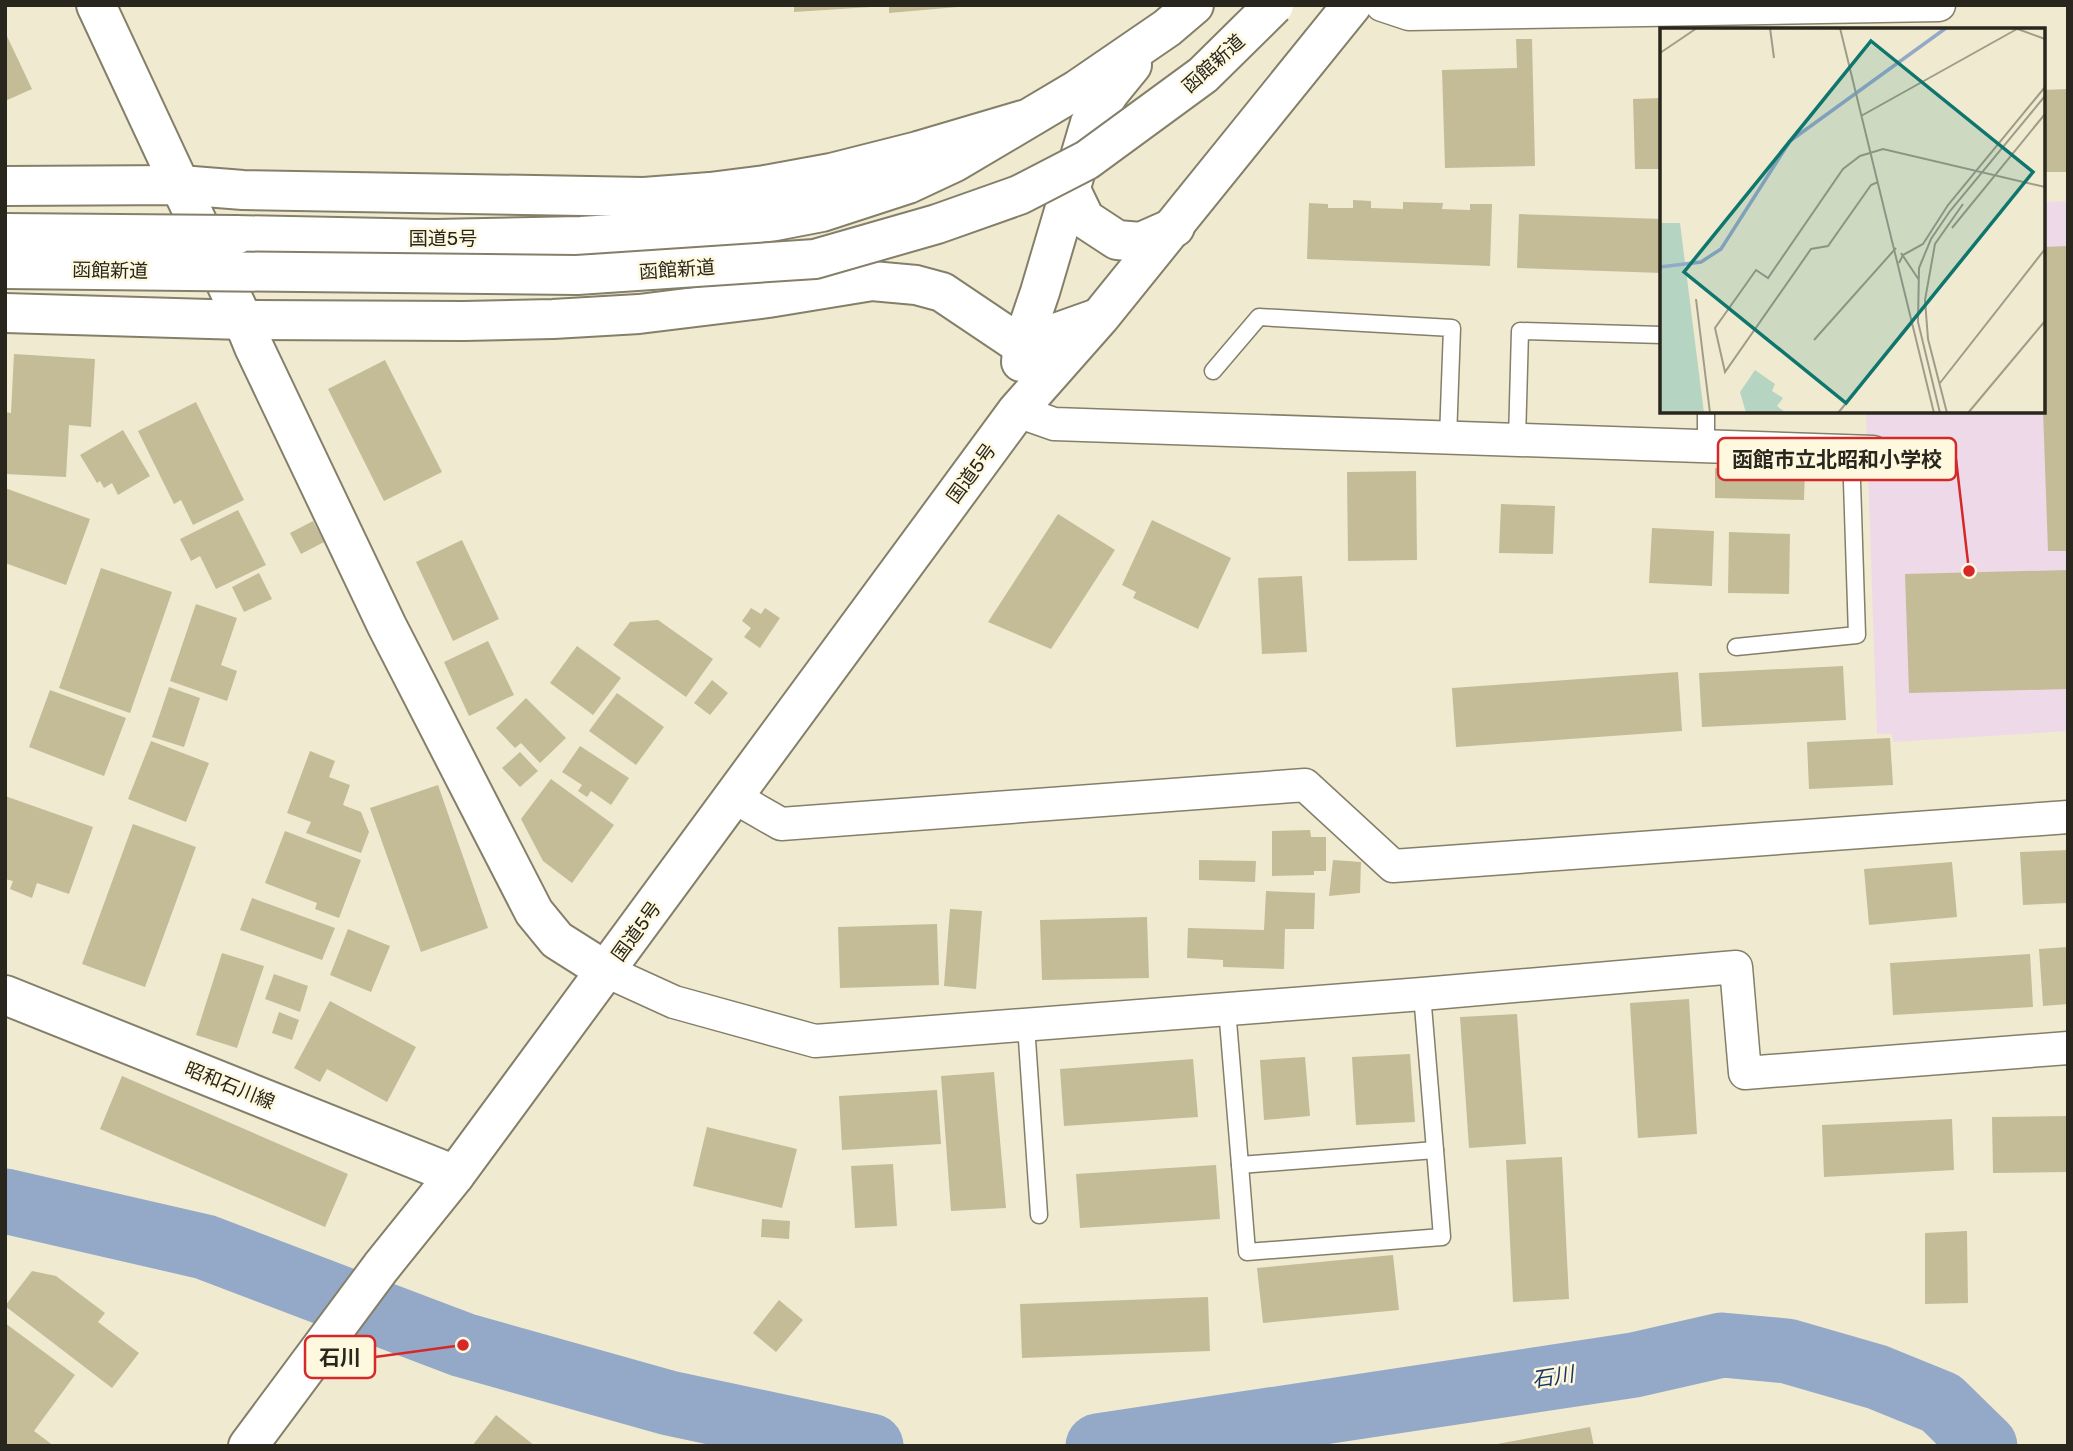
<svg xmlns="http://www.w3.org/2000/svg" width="2073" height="1451" viewBox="0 0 2073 1451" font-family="Rubik,'Noto Sans JP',sans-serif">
  <rect width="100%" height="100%" fill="#f0ead1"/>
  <path fill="#edd9e8" d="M 2068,201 L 2068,731 L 1893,742 L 1892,734 L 1877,734 L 1866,411 L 2043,411 L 2043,202 Z"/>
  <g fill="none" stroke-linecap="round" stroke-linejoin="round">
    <g stroke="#94a9c8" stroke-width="65">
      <path d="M 5,1201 L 205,1247 L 463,1345 L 669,1403 L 871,1446"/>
      <path d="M 1098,1446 L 1634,1365 L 1722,1345 L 1787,1351 L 1877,1377 L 1941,1403 L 1985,1446"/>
    </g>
  </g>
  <g fill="#c4bc97">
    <path d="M 794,5 L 871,5 L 871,7 L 794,12 Z"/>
    <path d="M 889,5 L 958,5 L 958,7 L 889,13 Z"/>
    <path d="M 5,32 L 32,89 L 5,101 Z"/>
    <path d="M 1516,39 L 1532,39 L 1535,166 L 1445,168 L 1442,70 L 1517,68 Z"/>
    <path d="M 2068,89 L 2068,172 L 2043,172 L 2043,90 Z"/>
    <path d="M 1662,98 L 1662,169 L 1635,169 L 1633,99 Z"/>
    <path d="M 1353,200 L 1371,201 L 1371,208 L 1403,209 L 1403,202 L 1443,203 L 1442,209 L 1470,210 L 1470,204 L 1492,204 L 1490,266 L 1307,259 L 1309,203 L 1328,204 L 1328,208 L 1353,208 Z"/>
    <path d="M 1519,214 L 1662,219 L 1662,273 L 1517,268 Z"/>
    <path d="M 2068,246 L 2068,551 L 2048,551 L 2043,410 L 2043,247 Z"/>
    <path d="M 14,354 L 95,359 L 91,427 L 69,425 L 66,477 L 5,474 L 5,412 L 11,413 Z"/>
    <path d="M 385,360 L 442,472 L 384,501 L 328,389 Z"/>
    <path d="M 196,402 L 244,500 L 193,525 L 181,500 L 174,504 L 138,431 Z"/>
    <path d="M 123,430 L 150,476 L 118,495 L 112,483 L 104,488 L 100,481 L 97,483 L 80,455 Z"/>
    <path d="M 1715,468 L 1805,470 L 1804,500 L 1715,498 Z"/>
    <path d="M 1416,471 L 1417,560 L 1348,561 L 1347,472 Z"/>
    <path d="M 5,488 L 90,519 L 66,585 L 5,563 Z"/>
    <path d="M 1501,504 L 1555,506 L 1553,554 L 1499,553 Z"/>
    <path d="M 238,510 L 266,565 L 216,589 L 200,556 L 191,561 L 180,539 Z"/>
    <path d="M 1058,514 L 1115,550 L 1051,649 L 988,622 Z"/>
    <path d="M 1152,520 L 1231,558 L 1198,629 L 1133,598 L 1136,592 L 1122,585 Z"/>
    <path d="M 313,521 L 324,542 L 301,554 L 290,533 Z"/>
    <path d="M 1652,528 L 1714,531 L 1712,586 L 1649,583 Z"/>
    <path d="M 1729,532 L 1790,534 L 1789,594 L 1728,593 Z"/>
    <path d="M 462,540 L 499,619 L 453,641 L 416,562 Z"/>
    <path d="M 101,568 L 172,592 L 130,713 L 59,688 Z"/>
    <path d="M 2068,570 L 2068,689 L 1909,693 L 1905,574 Z"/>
    <path d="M 259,573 L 272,599 L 244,612 L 232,587 Z"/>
    <path d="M 1302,576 L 1307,652 L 1262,654 L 1258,578 Z"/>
    <path d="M 196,604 L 237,618 L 221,665 L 237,671 L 227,701 L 170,681 Z"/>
    <path d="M 751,608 L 761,614 L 765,608 L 780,618 L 760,648 L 744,637 L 751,628 L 742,621 Z"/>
    <path d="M 658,620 L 713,659 L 686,697 L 613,645 L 630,622 Z"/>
    <path d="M 488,641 L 514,695 L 469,716 L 444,662 Z"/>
    <path d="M 577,646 L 621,678 L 593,715 L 550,683 Z"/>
    <path d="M 1843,666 L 1846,720 L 1702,727 L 1699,673 Z"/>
    <path d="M 1678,672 L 1682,731 L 1456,747 L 1452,688 Z"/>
    <path d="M 712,680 L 728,693 L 710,715 L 694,703 Z"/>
    <path d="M 169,687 L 200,698 L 184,747 L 152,737 Z"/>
    <path d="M 50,690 L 126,718 L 104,776 L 29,747 Z"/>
    <path d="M 617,693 L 664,727 L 636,765 L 589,731 Z"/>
    <path d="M 526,698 L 566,738 L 540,763 L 521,743 L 515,748 L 496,728 Z"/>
    <path d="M 1890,738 L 1893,785 L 1809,789 L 1807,742 Z"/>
    <path d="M 151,741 L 209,763 L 186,822 L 128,799 Z"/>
    <path d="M 580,746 L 629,778 L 611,805 L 591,791 L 587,797 L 578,791 L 582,785 L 562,772 Z"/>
    <path d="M 310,751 L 335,761 L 329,777 L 350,785 L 343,805 L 361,812 L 369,832 L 361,853 L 306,833 L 311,822 L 287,813 Z"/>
    <path d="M 520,752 L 538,771 L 520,787 L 502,768 Z"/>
    <path d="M 551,779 L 614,825 L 572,883 L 543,861 L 521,819 Z"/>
    <path d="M 438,785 L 488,928 L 421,952 L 370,808 Z"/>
    <path d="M 5,796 L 93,827 L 69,894 L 37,883 L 32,898 L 10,889 L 13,881 L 5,879 Z"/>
    <path d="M 133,824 L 196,847 L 145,987 L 82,964 Z"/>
    <path d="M 1310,830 L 1311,837 L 1326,837 L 1326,871 L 1314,871 L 1314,875 L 1272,876 L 1272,831 Z"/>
    <path d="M 285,831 L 361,860 L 339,918 L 315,909 L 317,903 L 265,883 Z"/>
    <path d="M 2068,850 L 2068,903 L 2023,905 L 2020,852 Z"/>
    <path d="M 1199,860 L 1256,861 L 1255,882 L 1199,880 Z"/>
    <path d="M 1333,860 L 1361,862 L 1360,893 L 1329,896 Z"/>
    <path d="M 1952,862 L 1957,917 L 1869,925 L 1864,869 Z"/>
    <path d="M 1266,891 L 1315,893 L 1314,929 L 1285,929 L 1284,969 L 1223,967 L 1223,960 L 1187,958 L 1188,928 L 1264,930 Z"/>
    <path d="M 252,898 L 335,928 L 322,960 L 240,930 Z"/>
    <path d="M 950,909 L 982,911 L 976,989 L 944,986 Z"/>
    <path d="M 1147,917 L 1149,978 L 1042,980 L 1040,920 Z"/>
    <path d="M 937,924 L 939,985 L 840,988 L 838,927 Z"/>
    <path d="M 348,929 L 390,946 L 371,992 L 330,975 Z"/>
    <path d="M 2068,947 L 2068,1004 L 2043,1006 L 2039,949 Z"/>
    <path d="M 222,953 L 264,966 L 237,1048 L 196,1035 Z"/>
    <path d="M 2030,954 L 2033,1007 L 1893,1015 L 1890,963 Z"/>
    <path d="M 274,974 L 308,986 L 300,1012 L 265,999 Z"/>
    <path d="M 1689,999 L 1697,1134 L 1638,1138 L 1630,1003 Z"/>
    <path d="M 330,1001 L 416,1047 L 387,1102 L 327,1069 L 320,1082 L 294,1068 Z"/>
    <path d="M 279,1012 L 299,1020 L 292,1040 L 272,1033 Z"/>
    <path d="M 1517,1014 L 1526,1144 L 1469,1148 L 1460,1017 Z"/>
    <path d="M 1410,1054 L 1415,1122 L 1356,1125 L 1352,1057 Z"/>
    <path d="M 1305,1057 L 1310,1116 L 1264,1120 L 1260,1060 Z"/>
    <path d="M 1193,1059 L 1198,1117 L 1064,1126 L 1060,1069 Z"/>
    <path d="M 994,1072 L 1006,1208 L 951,1211 L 941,1076 Z"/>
    <path d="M 122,1076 L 348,1174 L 325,1227 L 100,1129 Z"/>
    <path d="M 937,1090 L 941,1144 L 842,1150 L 839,1096 Z"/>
    <path d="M 2068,1116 L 2068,1172 L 1993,1173 L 1992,1117 Z"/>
    <path d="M 1952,1119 L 1954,1170 L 1824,1177 L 1822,1125 Z"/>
    <path d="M 707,1127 L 797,1149 L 782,1208 L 693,1186 Z"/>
    <path d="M 1562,1157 L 1569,1299 L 1513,1302 L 1506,1160 Z"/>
    <path d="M 893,1164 L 897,1226 L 855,1228 L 851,1166 Z"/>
    <path d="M 1216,1165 L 1220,1219 L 1080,1228 L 1076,1174 Z"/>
    <path d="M 762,1219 L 790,1221 L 789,1239 L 761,1237 Z"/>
    <path d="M 1967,1231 L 1968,1303 L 1925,1304 L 1925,1233 Z"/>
    <path d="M 1393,1255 L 1399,1310 L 1263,1323 L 1257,1268 Z"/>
    <path d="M 32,1271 L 56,1276 L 105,1313 L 98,1322 L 139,1353 L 112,1388 L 5,1306 Z"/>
    <path d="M 1208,1297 L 1210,1351 L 1022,1358 L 1020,1304 Z"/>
    <path d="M 779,1300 L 803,1320 L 776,1352 L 753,1333 Z"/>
    <path d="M 5,1323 L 75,1375 L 34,1431 L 54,1446 L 5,1446 Z"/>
    <path d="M 496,1415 L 535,1446 L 472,1446 Z"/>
    <path d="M 1590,1427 L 1594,1446 L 1498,1446 L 1497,1444 Z"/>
  </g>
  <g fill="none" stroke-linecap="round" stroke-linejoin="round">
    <g stroke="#847f69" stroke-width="19">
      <g id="service">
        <path d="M 1213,371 L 1259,317 L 1452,328 L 1448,438"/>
        <path d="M 1517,440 L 1520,331 L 1662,335"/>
        <path d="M 1706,446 L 1706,411"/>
        <path d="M 1736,647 L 1857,635 L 1851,451"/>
        <path d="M 1227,1009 L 1240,1165 L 1435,1150 L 1422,994"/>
        <path d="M 1026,1025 L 1039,1215"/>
        <path d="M 1240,1165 L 1247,1252 L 1442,1237 L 1435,1150"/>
      </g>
    </g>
    <g stroke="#847f69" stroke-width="35">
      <g id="minor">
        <path d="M 1382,5 L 1409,14 L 1939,5"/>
        <path d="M 1017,411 L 1054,424 L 1873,452"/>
        <path d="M 734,797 L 781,824 L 1305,785 L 1393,866 L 2068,817"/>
        <path d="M 606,971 L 674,1002 L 815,1041 L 1422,994 L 1736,967 L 1745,1073 L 2068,1048"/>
      </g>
    </g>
    <g stroke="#847f69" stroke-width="42">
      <g id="tertiary">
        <path d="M 96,5 L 243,320 L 254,347 L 387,626 L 534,912 L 557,940 L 606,971"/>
        <path d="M 5,995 L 455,1175"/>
      </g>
    </g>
    <g stroke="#847f69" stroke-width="42">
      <g id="trunk">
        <path d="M 5,186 L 180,185 L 243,190 L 644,197 L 710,192 L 765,185 L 831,173 L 918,151 L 1023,120"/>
        <path d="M 1071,190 L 1085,219 L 1117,240 L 1141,242 L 1175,227"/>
        <path d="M 236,235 L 435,239 L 581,236 L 728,227 L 770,222 L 822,212 L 908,184 L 955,162 L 1078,89 L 1167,28 L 1194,5"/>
        <path d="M 5,313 L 243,320 L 464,321 L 553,319 L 639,314 L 768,298 L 872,281 L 916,285 L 942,292 L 1012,339 L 1023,342 L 1033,341 L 1095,319"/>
        <path d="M 1021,362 L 1023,342 L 1040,292 L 1090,123 L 1110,92 L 1132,65"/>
        <path d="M 248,1446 L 381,1267 L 455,1175 L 1017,411 L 1100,317 L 1352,5"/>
      </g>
    </g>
    <use href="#service" stroke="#fff" stroke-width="16"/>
    <use href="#minor" stroke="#fff" stroke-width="32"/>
    <use href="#tertiary" stroke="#fff" stroke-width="38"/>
    <use href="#trunk" stroke="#fff" stroke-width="38"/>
    <g stroke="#847f69" stroke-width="42" stroke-linecap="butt">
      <g id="trunk-bridge">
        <path d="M 5,233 L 236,235"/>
        <path d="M 5,269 L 577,275 L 815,259 L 937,224 L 1019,195 L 1087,160 L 1203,75 L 1274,5"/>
      </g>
    </g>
    <use href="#trunk-bridge" stroke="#fff" stroke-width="38"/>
  </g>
  <g text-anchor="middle" stroke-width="5" stroke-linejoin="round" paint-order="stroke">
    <g font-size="19" fill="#28261d" stroke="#fdf8de">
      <text transform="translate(1213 63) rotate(-42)" y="7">函館新道</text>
      <text x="443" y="245">国道5号</text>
      <text transform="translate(677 269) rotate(-4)" y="7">函館新道</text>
      <text transform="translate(110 270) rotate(1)" y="7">函館新道</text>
      <text transform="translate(971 473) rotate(-54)" y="7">国道5号</text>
      <text transform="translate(636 931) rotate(-54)" y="7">国道5号</text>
      <text transform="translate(230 1085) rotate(22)" y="7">昭和石川線</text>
    </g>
    <g font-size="21" font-style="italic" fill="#19365f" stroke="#fdf8de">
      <text transform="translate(1553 1377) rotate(-9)" y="7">石川</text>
    </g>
  </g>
  <g transform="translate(1660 28)">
    <rect width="385" height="385" fill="#f0ead1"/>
    <path d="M 0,195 L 20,195 L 44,385 L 0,385 ZM 95,342 L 115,356 L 112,363 L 123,370 L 117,378 L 126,385 L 86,385 L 80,364 Z" fill="#b6d4c2"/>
    <path fill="none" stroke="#94a9c8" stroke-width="3.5" d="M 0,239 L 41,234 L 61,221 L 130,113 L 286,0"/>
    <path fill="none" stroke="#a09c89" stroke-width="2" d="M 110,0 L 114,30M 180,0 L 274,385M 355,0 L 385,11M 0,25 L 37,0M 201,88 L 357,1M 218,154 L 211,157 L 168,218 L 151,221 L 65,344 L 55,300 L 96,242 L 108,250 L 183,141 L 200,128 L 223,121 L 385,159M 292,200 L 385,86M 241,225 L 259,252M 239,235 L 243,227 L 263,216 L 288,177 L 385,59M 36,271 L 50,385M 154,312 L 236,220M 280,355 L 385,221M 178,385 L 251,296M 280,385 L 258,294 L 259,240 L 271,211 L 290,183 L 385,68M 287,385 L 268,311 L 265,272 L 275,216 L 303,176M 308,385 L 385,293"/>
    <path fill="#0f766e" fill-opacity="0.15" stroke="#0f766e" stroke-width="3.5" d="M 211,13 L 373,144 L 186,375 L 24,244 Z"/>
    <rect width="385" height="385" fill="none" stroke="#28261d" stroke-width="3.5"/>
  </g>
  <path fill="none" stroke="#d62828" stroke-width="2.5" d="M1969 571L1956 459M463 1345L375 1357"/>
  <g fill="#d62828" stroke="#fdf8de" stroke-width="2.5">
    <circle cx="1969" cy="571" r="7"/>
    <circle cx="463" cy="1345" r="7"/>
  </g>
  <g fill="#fdf8de" stroke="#d62828" stroke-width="2.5">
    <rect x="1718" y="438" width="238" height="42" rx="7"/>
    <rect x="305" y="1336" width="70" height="42" rx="7"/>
  </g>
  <g font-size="21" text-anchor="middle" font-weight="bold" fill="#28261d">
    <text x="1837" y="467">函館市立北昭和小学校</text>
    <text x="340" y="1365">石川</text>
  </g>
  <rect width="2073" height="1451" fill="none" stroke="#28261d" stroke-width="14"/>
</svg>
